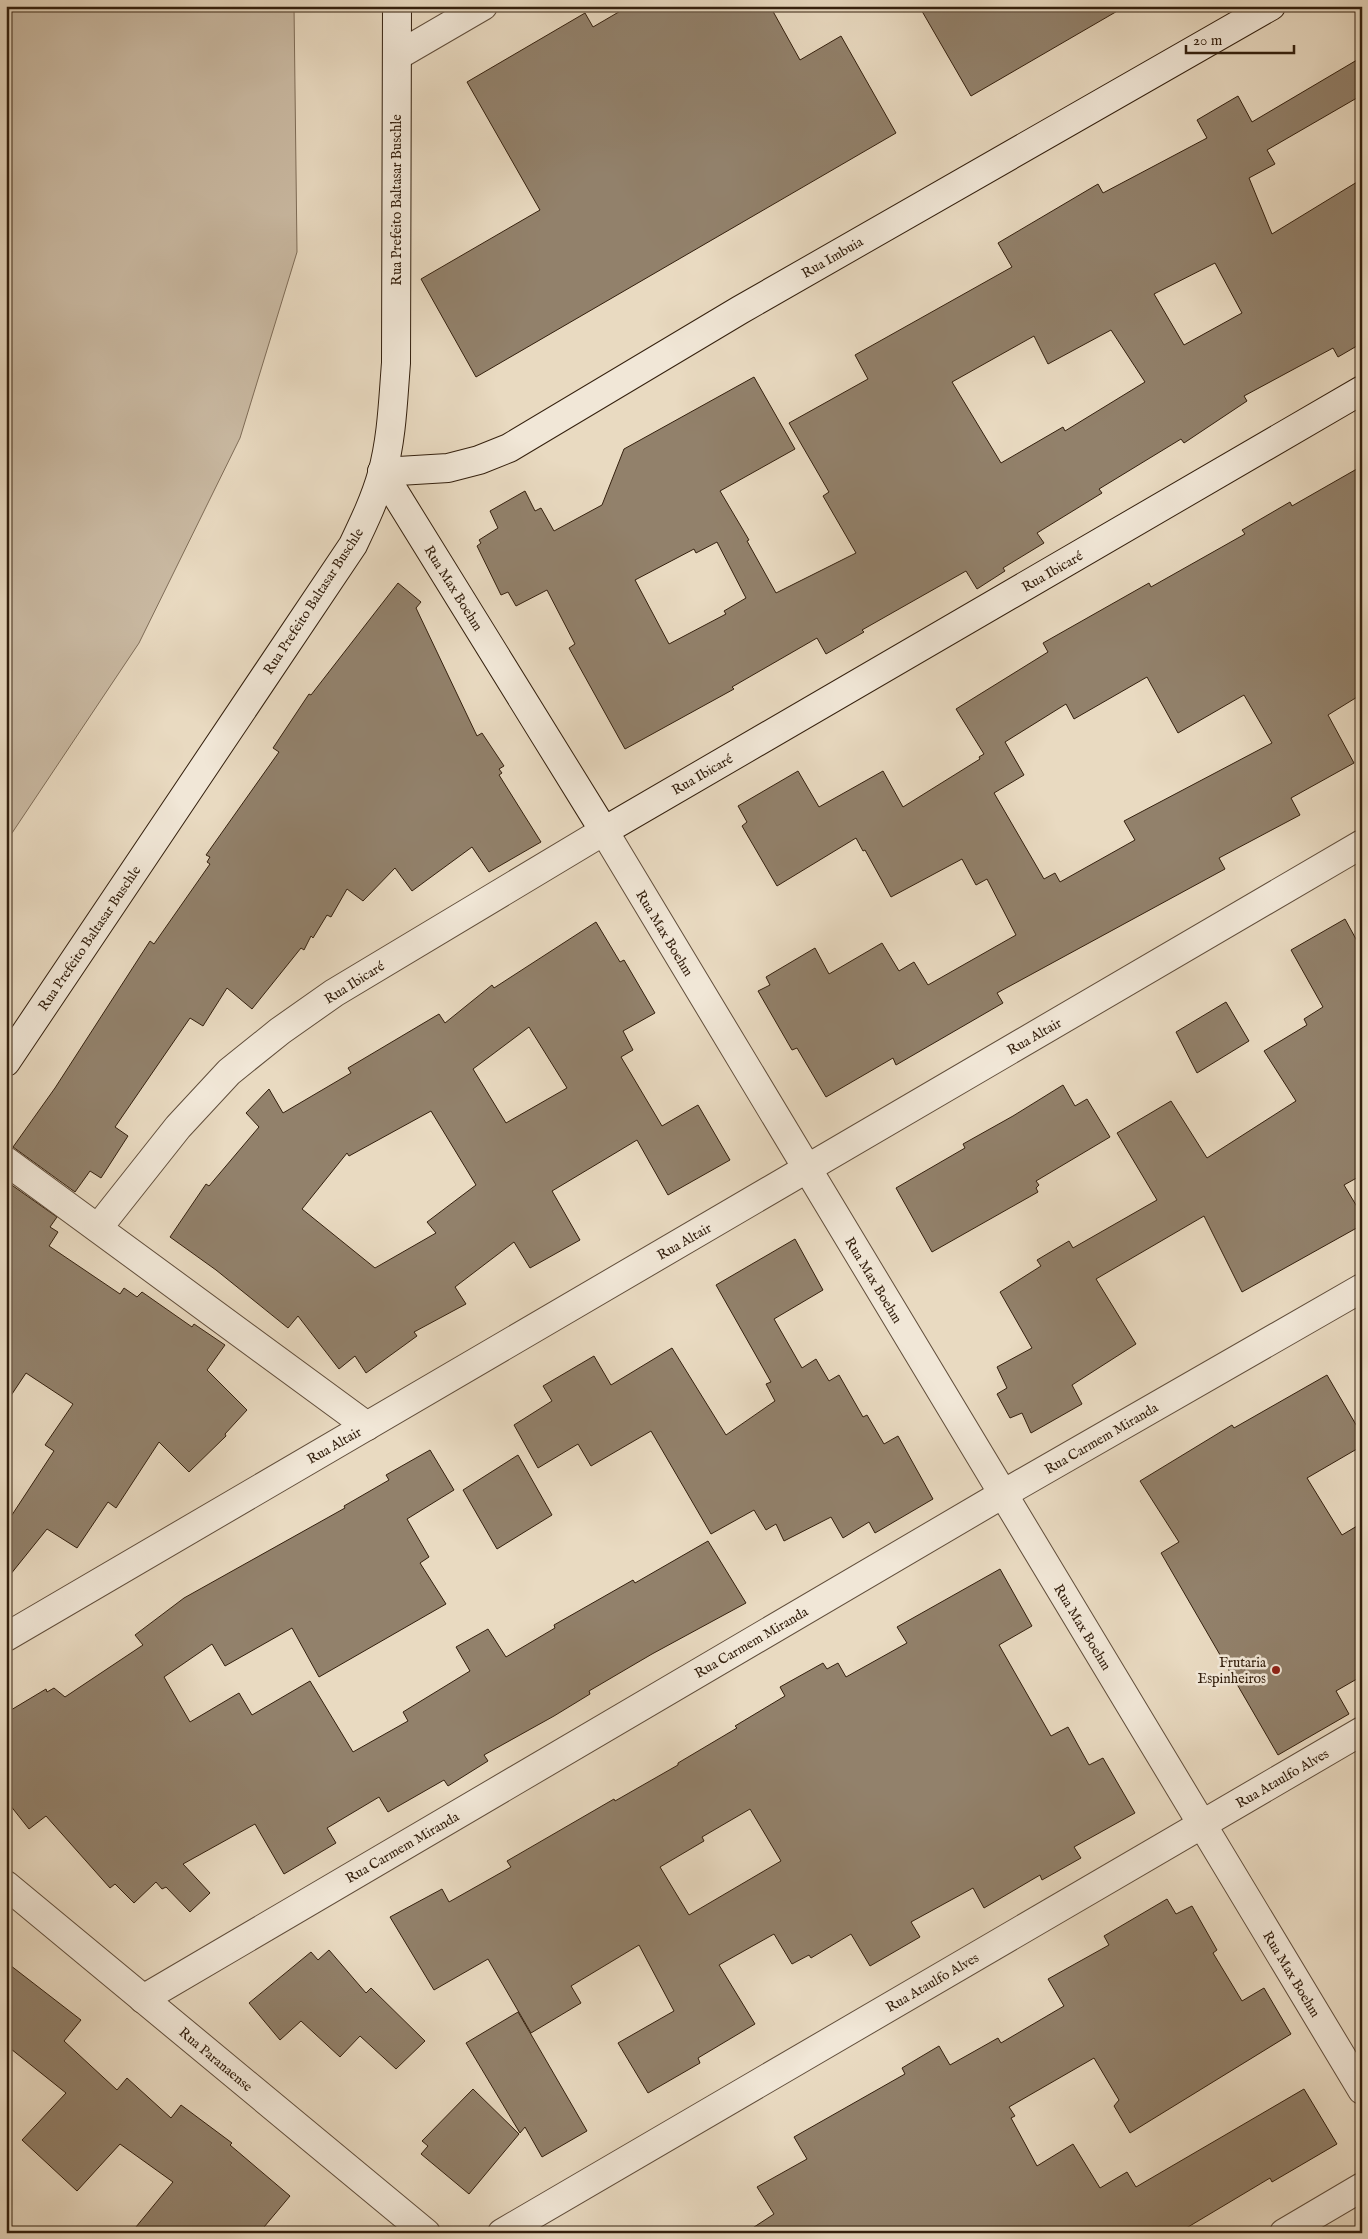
<svg xmlns="http://www.w3.org/2000/svg" width="1368" height="2239" viewBox="0 0 1368 2239" font-family="'IM FELL English',serif">
  <rect width="100%" height="100%" fill="#e9dac1"/>
  <filter id="stains"><feTurbulence type="fractalNoise" baseFrequency=".004" numOctaves="4"/><feColorMatrix values="0 0 0 0 .2 0 0 0 0 .09 0 0 0 0 .02 0 0 0 .5 -.17"/></filter>
  <radialGradient id="worn" r=".72"><stop offset=".6" stop-color="#630" stop-opacity="0"/><stop offset="1" stop-color="#630" stop-opacity=".3"/></radialGradient>
  <path fill="#cabaa3" stroke="#7f6d58" d="M 6,6 L 294,6 L 297,252 L 240,438 L 139,643 L 6,842 Z"/>
  <g fill="#92816b" stroke="#34200e" fill-rule="evenodd">
    <path d="M 629,6 L 770,6 L 800,60 L 841,36 L 896,133 L 476,377 L 421,279 L 540,210 L 467,82 L 585,13 L 593,27 Z"/>
    <path d="M 919,6 L 1126,6 L 971,96 Z"/>
    <path d="M 1362,57 L 1362,95 L 1267,150 L 1275,164 L 1249,178 L 1272,234 L 1362,179 L 1362,343 L 1338,357 L 1333,348 L 1244,396 L 1247,401 L 1184,443 L 1181,439 L 1099,489 L 1102,493 L 1037,533 L 1044,543 L 1003,568 L 1005,571 L 977,589 L 966,571 L 862,630 L 864,632 L 826,654 L 817,638 L 732,687 L 734,689 L 625,749 L 569,648 L 575,644 L 547,590 L 516,606 L 508,592 L 501,595 L 477,546 L 481,543 L 479,540 L 498,528 L 490,511 L 525,491 L 535,511 L 541,508 L 554,531 L 602,505 L 624,449 L 754,377 L 795,449 L 720,491 L 749,540 L 747,541 L 776,593 L 856,553 L 823,496 L 829,492 L 789,423 L 868,379 L 855,355 L 1012,267 L 998,243 L 1098,184 L 1103,193 L 1207,138 L 1197,120 L 1238,96 L 1252,122 ZM 1215,263 L 1242,313 L 1184,345 L 1154,294 ZM 1111,330 L 1145,382 L 1065,431 L 1063,427 L 1001,463 L 952,382 L 1034,336 L 1048,364 ZM 717,542 L 746,598 L 724,611 L 726,614 L 669,644 L 635,580 L 694,549 L 696,553 Z"/>
    <path d="M 1362,466 L 1362,694 L 1328,715 L 1354,763 L 1291,798 L 1300,815 L 1219,858 L 1225,869 L 997,993 L 1003,1003 L 896,1065 L 893,1058 L 826,1097 L 797,1048 L 792,1050 L 758,991 L 770,985 L 766,977 L 815,948 L 829,974 L 882,943 L 899,971 L 914,962 L 928,985 L 1016,935 L 987,879 L 976,885 L 962,859 L 891,897 L 865,850 L 863,851 L 856,838 L 777,886 L 742,826 L 747,822 L 738,806 L 798,771 L 819,807 L 883,771 L 903,807 L 980,759 L 979,757 L 984,754 L 956,709 L 1048,652 L 1043,643 L 1149,583 L 1151,587 L 1245,534 L 1242,530 L 1290,502 L 1292,506 ZM 1147,677 L 1178,733 L 1244,695 L 1272,743 L 1124,821 L 1135,840 L 1060,882 L 1055,873 L 1044,879 L 994,793 L 1024,775 L 1005,742 L 1066,704 L 1074,719 Z"/>
    <path d="M 398,583 L 421,602 L 416,608 L 477,736 L 482,733 L 504,766 L 499,769 L 502,773 L 499,775 L 541,842 L 489,872 L 472,847 L 412,891 L 395,868 L 363,901 L 347,889 L 331,917 L 327,915 L 313,938 L 311,936 L 304,950 L 301,948 L 252,1009 L 227,988 L 203,1026 L 190,1018 L 115,1127 L 128,1136 L 101,1178 L 90,1171 L 75,1192 L 13,1147 L 55,1088 L 150,941 L 154,944 L 210,864 L 207,862 L 210,857 L 206,855 L 279,752 L 273,748 L 309,694 L 311,695 Z"/>
    <path d="M 1345,919 L 1362,950 L 1362,1175 L 1344,1185 L 1362,1215 L 1362,1225 L 1242,1292 L 1204,1216 L 1096,1279 L 1136,1344 L 1072,1385 L 1082,1404 L 1031,1433 L 1022,1413 L 1010,1418 L 997,1394 L 1007,1388 L 997,1367 L 1032,1348 L 1000,1292 L 1041,1266 L 1037,1260 L 1069,1241 L 1073,1248 L 1157,1200 L 1117,1133 L 1171,1101 L 1207,1158 L 1296,1101 L 1264,1051 L 1307,1025 L 1304,1019 L 1323,1007 L 1291,950 Z"/>
    <path d="M 596,922 L 620,962 L 624,960 L 655,1013 L 623,1031 L 633,1050 L 621,1057 L 662,1126 L 698,1105 L 730,1160 L 668,1195 L 637,1140 L 552,1191 L 580,1240 L 530,1268 L 514,1242 L 455,1287 L 466,1304 L 414,1332 L 417,1336 L 366,1373 L 355,1356 L 339,1369 L 298,1316 L 288,1328 L 216,1270 L 170,1237 L 206,1184 L 209,1186 L 259,1127 L 246,1113 L 269,1089 L 283,1113 L 351,1073 L 348,1068 L 439,1014 L 445,1023 L 492,985 L 494,988 ZM 529,1027 L 567,1088 L 506,1123 L 473,1069 ZM 431,1111 L 476,1185 L 427,1222 L 436,1233 L 375,1268 L 302,1209 L 347,1153 L 349,1156 Z"/>
    <path d="M 1226,1002 L 1249,1041 L 1197,1073 L 1176,1032 Z"/>
    <path d="M 1063,1085 L 1075,1106 L 1087,1099 L 1110,1137 L 1036,1181 L 1039,1185 L 1036,1188 L 1038,1192 L 932,1252 L 896,1188 L 965,1148 L 963,1144 L 1013,1116 Z"/>
    <path d="M 6,1181 L 57,1217 L 50,1227 L 58,1232 L 49,1246 L 120,1294 L 124,1288 L 137,1297 L 142,1292 L 192,1327 L 194,1324 L 225,1345 L 207,1370 L 247,1410 L 225,1434 L 226,1436 L 189,1472 L 159,1442 L 116,1508 L 108,1502 L 77,1548 L 47,1529 L 6,1580 L 6,1524 L 54,1451 L 45,1445 L 73,1404 L 26,1373 L 6,1403 Z"/>
    <path d="M 795,1239 L 823,1290 L 774,1319 L 802,1368 L 816,1359 L 829,1381 L 839,1375 L 863,1417 L 867,1415 L 884,1444 L 898,1436 L 933,1499 L 875,1533 L 869,1522 L 843,1538 L 831,1517 L 784,1541 L 776,1524 L 766,1530 L 754,1510 L 711,1534 L 651,1431 L 591,1466 L 578,1444 L 538,1468 L 514,1425 L 552,1401 L 543,1386 L 594,1356 L 611,1385 L 672,1348 L 726,1435 L 775,1401 L 766,1384 L 771,1382 L 716,1285 Z"/>
    <path d="M 1327,1375 L 1362,1435 L 1362,1446 L 1307,1478 L 1342,1535 L 1362,1523 L 1362,1676 L 1336,1691 L 1349,1714 L 1278,1755 L 1161,1553 L 1179,1542 L 1140,1481 L 1232,1425 L 1234,1428 Z"/>
    <path d="M 430,1450 L 454,1490 L 407,1519 L 429,1557 L 420,1563 L 446,1604 L 319,1677 L 292,1628 L 225,1666 L 212,1644 L 164,1677 L 190,1722 L 239,1693 L 252,1715 L 310,1681 L 353,1752 L 408,1721 L 403,1712 L 470,1671 L 456,1647 L 488,1629 L 506,1657 L 555,1628 L 554,1625 L 633,1580 L 635,1583 L 708,1541 L 746,1603 L 652,1654 L 589,1691 L 590,1694 L 554,1716 L 484,1755 L 488,1761 L 448,1786 L 444,1780 L 388,1812 L 379,1797 L 327,1828 L 336,1843 L 284,1874 L 255,1824 L 183,1864 L 210,1893 L 190,1912 L 166,1887 L 162,1889 L 156,1882 L 134,1903 L 115,1884 L 110,1888 L 46,1816 L 29,1829 L 6,1800 L 6,1713 L 46,1689 L 47,1692 L 54,1688 L 65,1697 L 143,1645 L 135,1635 L 184,1598 L 345,1508 L 344,1506 L 389,1480 L 386,1475 Z"/>
    <path d="M 518,1455 L 552,1515 L 497,1549 L 463,1490 Z"/>
    <path d="M 1000,1569 L 1032,1626 L 999,1645 L 1051,1736 L 1068,1727 L 1089,1765 L 1103,1758 L 1135,1813 L 1074,1847 L 1081,1858 L 1042,1880 L 1040,1875 L 984,1908 L 973,1888 L 911,1922 L 920,1937 L 870,1966 L 851,1934 L 811,1958 L 809,1955 L 792,1964 L 774,1934 L 719,1965 L 755,2024 L 698,2058 L 700,2063 L 648,2093 L 618,2043 L 674,2011 L 639,1945 L 571,1986 L 581,2003 L 531,2033 L 488,1959 L 434,1990 L 390,1917 L 442,1889 L 449,1902 L 511,1867 L 507,1861 L 614,1799 L 615,1801 L 678,1765 L 678,1763 L 737,1728 L 735,1726 L 785,1696 L 780,1687 L 823,1663 L 827,1669 L 838,1663 L 846,1677 L 907,1643 L 897,1627 ZM 750,1809 L 781,1861 L 689,1915 L 660,1867 L 704,1841 L 702,1837 Z"/>
    <path d="M 1167,1899 L 1176,1914 L 1192,1906 L 1217,1950 L 1213,1953 L 1242,2001 L 1264,1988 L 1291,2034 L 1130,2133 L 1114,2106 L 1119,2100 L 1094,2058 L 1009,2107 L 1015,2116 L 1011,2118 L 1037,2166 L 1073,2144 L 1100,2188 L 1127,2172 L 1136,2187 L 1304,2089 L 1337,2144 L 1272,2182 L 1270,2178 L 1178,2233 L 745,2233 L 774,2214 L 757,2187 L 807,2159 L 794,2137 L 905,2074 L 902,2068 L 939,2046 L 950,2065 L 998,2038 L 1001,2043 L 1064,2006 L 1048,1979 L 1109,1945 L 1104,1936 Z"/>
    <path d="M 329,1950 L 366,1993 L 371,1988 L 425,2041 L 396,2069 L 360,2036 L 340,2057 L 301,2021 L 280,2040 L 249,2003 L 311,1952 L 318,1960 Z"/>
    <path d="M 6,1962 L 81,2020 L 64,2041 L 117,2090 L 127,2078 L 171,2118 L 181,2105 L 232,2143 L 230,2145 L 290,2196 L 259,2233 L 131,2233 L 173,2182 L 120,2144 L 77,2191 L 22,2140 L 66,2093 L 6,2045 Z"/>
    <path d="M 518,2012 L 587,2131 L 542,2157 L 525,2127 L 520,2133 L 466,2043 Z"/>
    <path d="M 473,2089 L 519,2134 L 469,2194 L 421,2154 L 428,2146 L 422,2141 Z"/>
  </g>
  <g fill="none" stroke-linecap="round" stroke-linejoin="round">
    <g stroke="#614e3b" stroke-width="30">
      <g id="street">
        <path d="M 397,56 L 483,6"/>
        <path d="M 6,1161 L 367,1426"/>
        <path d="M 98,1228 L 178,1127 L 229,1072 L 280,1031 L 334,993 L 604,831 L 1362,2090"/>
        <path d="M 6,1637 L 1362,844"/>
        <path d="M 6,1885 L 426,2233"/>
        <path d="M 143,1999 L 1003,1494 L 1362,1288"/>
        <path d="M 502,2233 L 1362,1731"/>
        <path d="M 1284,2233 L 1362,2187"/>
      </g>
    </g>
    <g stroke="#34200e" stroke-width="30">
      <g id="secondary">
        <path d="M 382,472 L 604,831 L 1362,390"/>
        <path d="M 382,472 L 448,468 L 479,460 L 509,448 L 740,310 L 1271,6"/>
        <path d="M 6,1062 L 353,545 C 364,522 375,499 382,474 C 392,438 393,400 396,363 L 397,6"/>
      </g>
    </g>
    <use href="#street" stroke="#f1e7d7" stroke-width="28"/>
    <use href="#secondary" stroke="#f1e7d7" stroke-width="28"/>
  </g>
  <circle fill="#8f2418" stroke="#f1e7d7" stroke-width="2" cx="1276" cy="1670" r="5"/>
  <g text-anchor="middle" stroke-width="5" stroke-linejoin="round" paint-order="stroke">
    <g font-size="14" fill="#34200e" stroke="#f1e7d7">
      <text transform="translate(396 200) rotate(-90)" y="5">Rua Prefeito Baltasar Buschle</text>
      <text transform="translate(832 257) rotate(-30)" y="5">Rua Imbuia</text>
      <text transform="translate(1052 571) rotate(-30)" y="5">Rua Ibicaré</text>
      <text transform="translate(454 588) rotate(58)" y="5">Rua Max Boehm</text>
      <text transform="translate(313 601) rotate(-57)" y="5">Rua Prefeito Baltasar Buschle</text>
      <text transform="translate(702 774) rotate(-30)" y="5">Rua Ibicaré</text>
      <text transform="translate(665 933) rotate(59)" y="5">Rua Max Boehm</text>
      <text transform="translate(89 938) rotate(-56)" y="5">Rua Prefeito Baltasar Buschle</text>
      <text transform="translate(354 982) rotate(-32)" y="5">Rua Ibicaré</text>
      <text transform="translate(1034 1036) rotate(-30)" y="5">Rua Altair</text>
      <text transform="translate(684 1241) rotate(-30)" y="5">Rua Altair</text>
      <text transform="translate(874 1280) rotate(59)" y="5">Rua Max Boehm</text>
      <text transform="translate(1101 1438) rotate(-30)" y="5">Rua Carmem Miranda</text>
      <text transform="translate(334 1445) rotate(-30)" y="5">Rua Altair</text>
      <text transform="translate(1083 1627) rotate(59)" y="5">Rua Max Boehm</text>
      <text transform="translate(751 1642) rotate(-30)" y="5">Rua Carmem Miranda</text>
      <text transform="translate(1282 1778) rotate(-30)" y="5">Rua Ataulfo Alves</text>
      <text transform="translate(402 1847) rotate(-30)" y="5">Rua Carmem Miranda</text>
      <text transform="translate(1292 1974) rotate(59)" y="5">Rua Max Boehm</text>
      <text transform="translate(932 1982) rotate(-30)" y="5">Rua Ataulfo Alves</text>
      <text transform="translate(216 2059) rotate(40)" y="5">Rua Paranaense</text>
    </g>
    <g font-size="14" fill="#34200e" stroke="#f1e7d7" text-anchor="end">
      <text x="1266" y="1667">Frutaria<tspan x="1266" dy="16">Espinheiros</tspan></text>
    </g>
  </g>
  <rect width="1368" height="2239" fill="none" stroke="#e9dac1" stroke-width="25"/>
  <rect x="8" y="8" width="1353" height="2224" fill="none" stroke="#34200e" stroke-width="2.5"/>
  <rect x="12" y="12" width="1343" height="2214" fill="none" stroke="#34200e"/>
  <path d="M1186 45v8h108v-8" fill="none" stroke="#34200e" stroke-width="2.5"/>
  <text x="1193" y="45" font-size="15" fill="#34200e" stroke="#f1e7d7" stroke-width="4" paint-order="stroke">20 m</text>
  <rect width="100%" height="100%" filter="url(#stains)"/>
  <rect width="100%" height="100%" fill="url(#worn)"/>
</svg>
